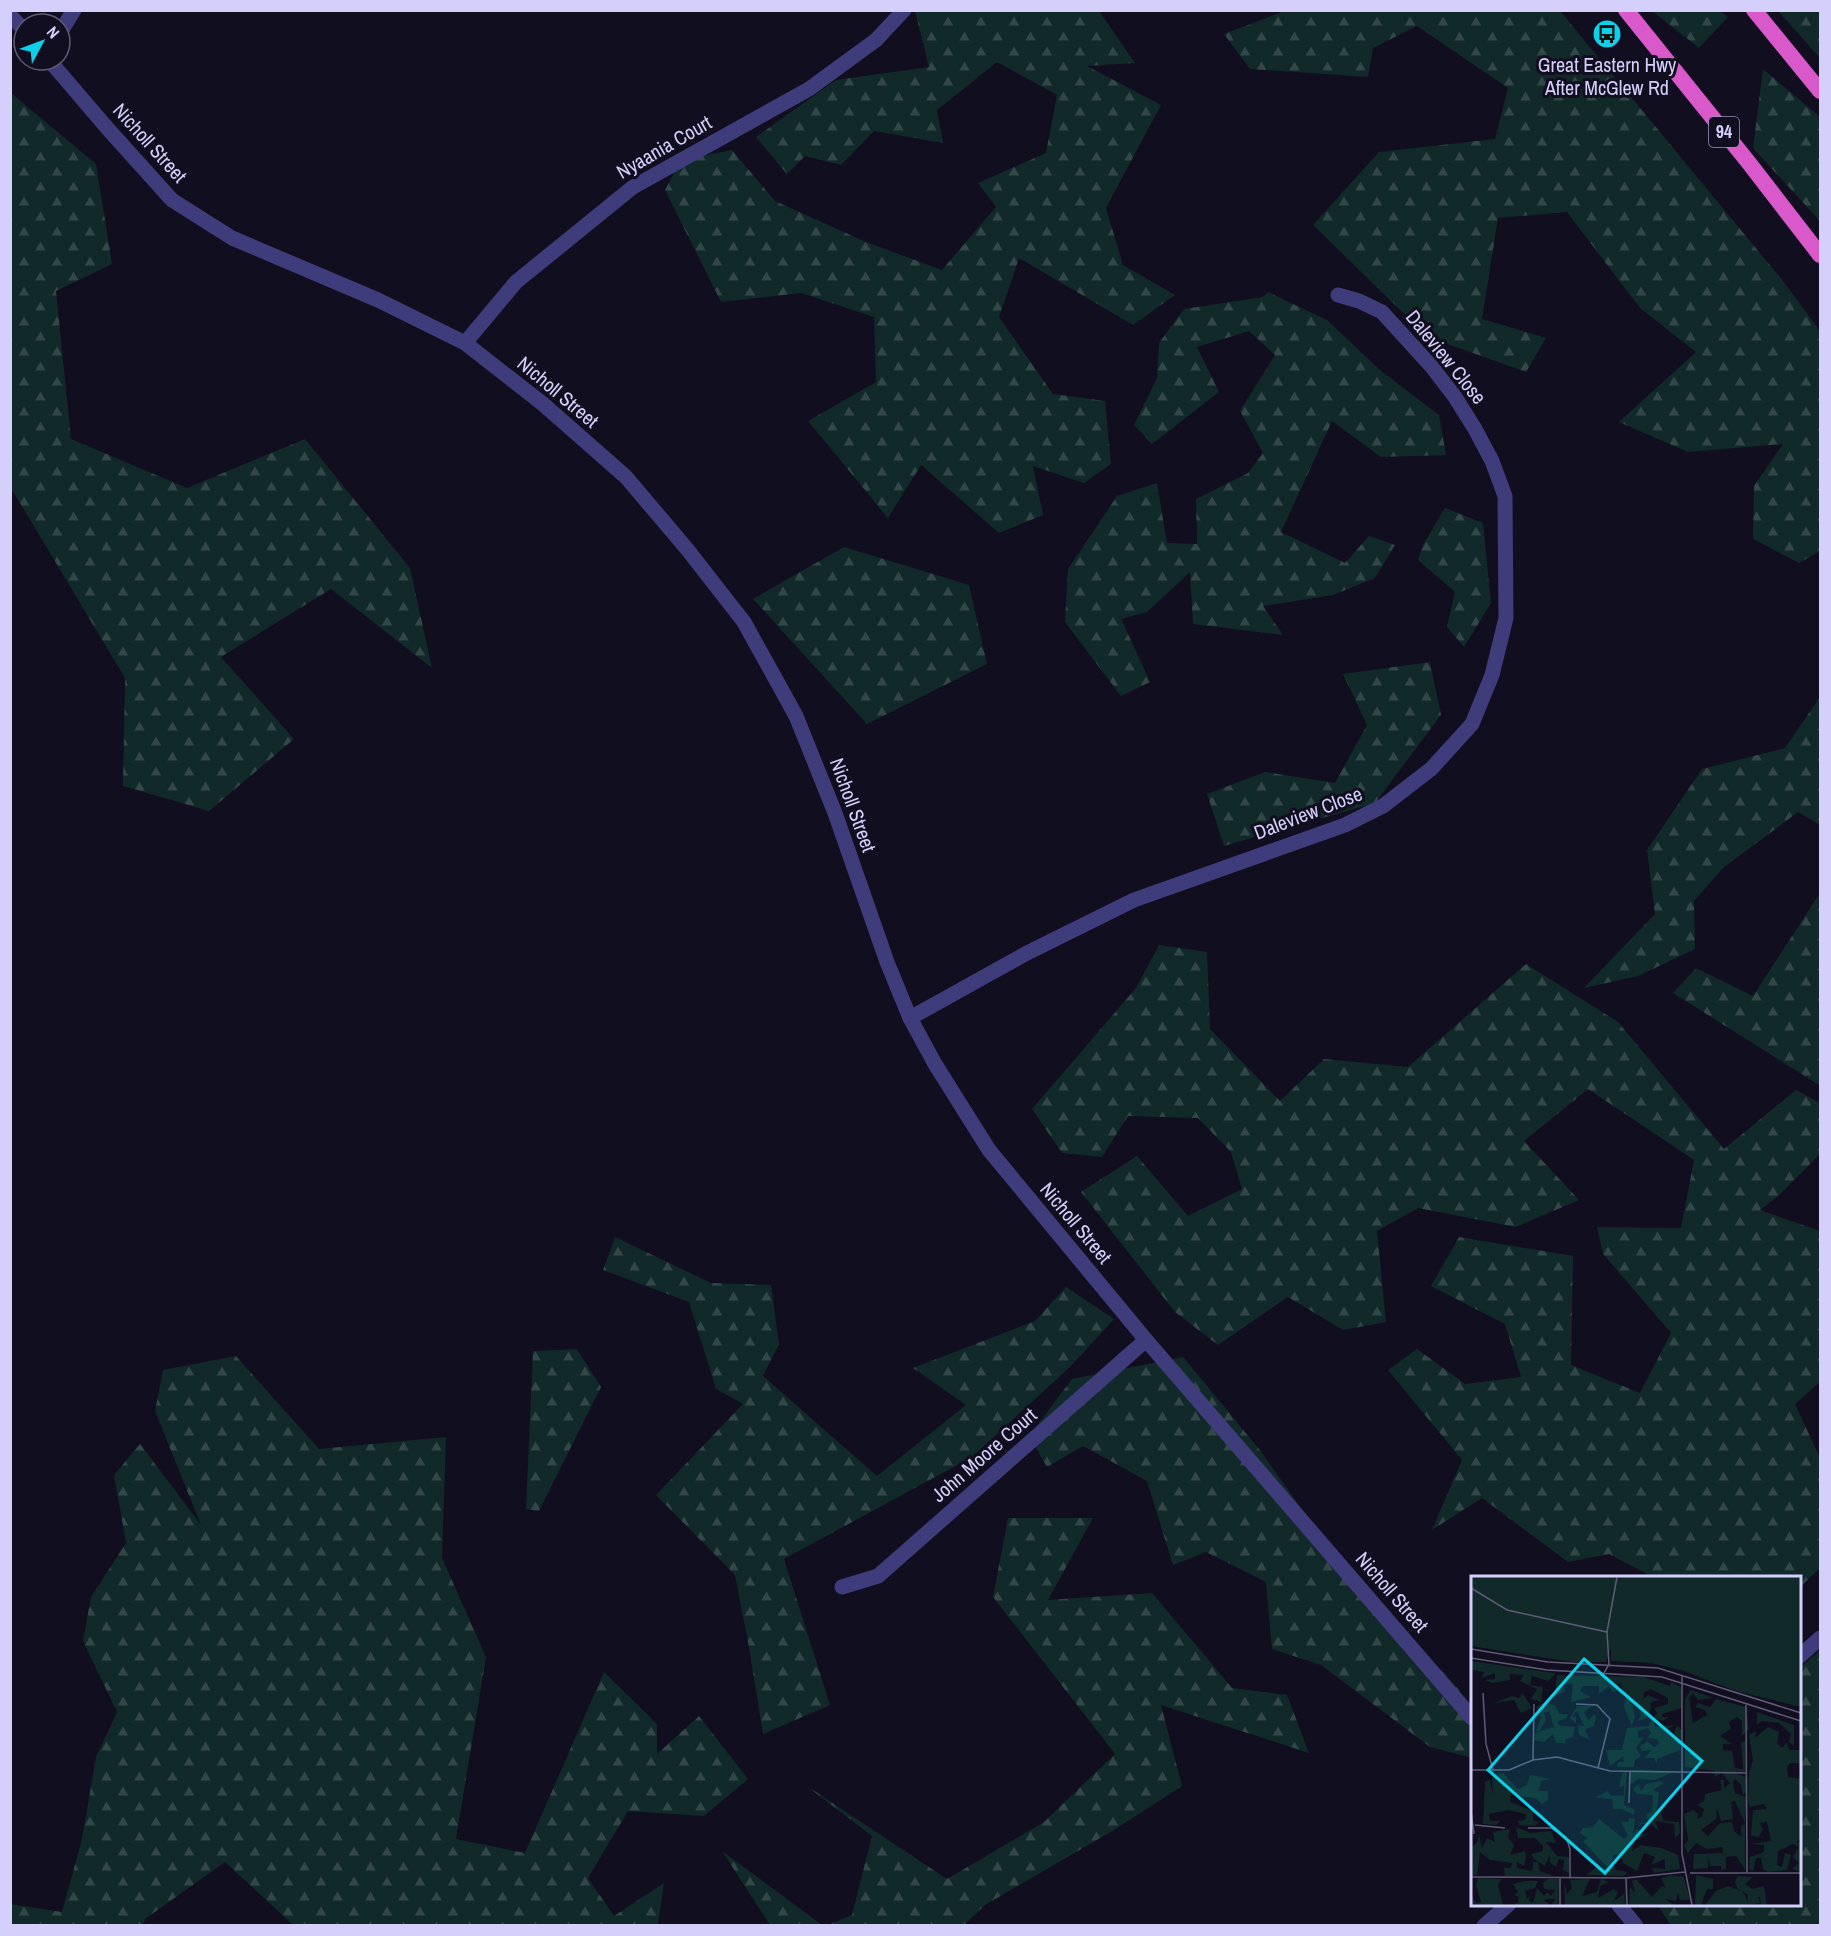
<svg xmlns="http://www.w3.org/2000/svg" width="1831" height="1936" viewBox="0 0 1831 1936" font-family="'Archivo Narrow',sans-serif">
  <defs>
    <pattern id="forest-firs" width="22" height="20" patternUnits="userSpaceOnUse" patternTransform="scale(1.5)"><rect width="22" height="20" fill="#112928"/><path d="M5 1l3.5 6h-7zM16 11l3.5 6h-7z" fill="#334748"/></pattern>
  </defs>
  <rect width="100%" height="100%" fill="#110e1f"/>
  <g fill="url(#forest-firs)">
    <path d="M 1287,10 L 1560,11 L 1783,281 L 1820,331 L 1820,551 L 1799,563 L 1753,539 L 1754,486 L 1783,444 L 1688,452 L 1619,422 L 1696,352 L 1640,308 L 1567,212 L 1498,218 L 1482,319 L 1546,338 L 1526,372 L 1428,337 L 1313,225 L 1379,152 L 1495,139 L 1508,88 L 1417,26 L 1373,48 L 1368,77 L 1250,69 L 1224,34 Z"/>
    <path d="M 915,11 L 1099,11 L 1135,63 L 1087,66 L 1161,105 L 1106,208 L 1123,265 L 1175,295 L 1133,325 L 1019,258 L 999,317 L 1053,394 L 1105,401 L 1111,464 L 1084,483 L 1033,466 L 1043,515 L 999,533 L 921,465 L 888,518 L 808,421 L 876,382 L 874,317 L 801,293 L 721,302 L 665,190 L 681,160 L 732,150 L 775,201 L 866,242 L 942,270 L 996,207 L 978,183 L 1046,153 L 1057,95 L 997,62 L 937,110 L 943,143 L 874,131 L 841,165 L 805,156 L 787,174 L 756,137 L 836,80 L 929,67 Z"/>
    <path d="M 1652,11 L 1720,11 L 1728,17 L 1699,48 Z"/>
    <path d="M 1778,11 L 1820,11 L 1820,58 Z"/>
    <path d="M 1763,69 L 1820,117 L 1820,221 L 1753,148 Z"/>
    <path d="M 11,93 L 96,164 L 112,264 L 56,291 L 71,439 L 187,488 L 305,439 L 410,568 L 432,668 L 331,589 L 221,657 L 294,739 L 209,811 L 123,786 L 125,678 L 11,488 Z"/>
    <path d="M 1268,292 L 1327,320 L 1380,370 L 1439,415 L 1446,455 L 1381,457 L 1332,421 L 1281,532 L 1345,563 L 1369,536 L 1395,545 L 1375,578 L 1333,595 L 1263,606 L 1283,635 L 1193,624 L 1190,572 L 1147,612 L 1121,619 L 1150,682 L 1121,696 L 1065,622 L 1068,569 L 1117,496 L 1157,483 L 1167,543 L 1197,544 L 1196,499 L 1248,473 L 1263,453 L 1240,411 L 1275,355 L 1249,331 L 1197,347 L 1219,392 L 1152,444 L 1134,425 L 1157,378 L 1159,343 L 1184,309 L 1263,297 Z"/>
    <path d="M 1445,508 L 1483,523 L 1491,603 L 1464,647 L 1447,627 L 1455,592 L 1418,560 L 1423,545 Z"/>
    <path d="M 844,547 L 969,585 L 987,664 L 867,724 L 753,599 Z"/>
    <path d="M 1430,662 L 1441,715 L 1375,803 L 1224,846 L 1207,794 L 1265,772 L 1335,783 L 1367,725 L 1343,674 Z"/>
    <path d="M 1820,697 L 1820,825 L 1798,812 L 1723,868 L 1694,901 L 1695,949 L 1638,976 L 1584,988 L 1655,914 L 1647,850 L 1702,769 L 1785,748 Z"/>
    <path d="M 1820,893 L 1820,1084 L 1819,1085 L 1673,993 L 1696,968 L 1753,996 Z"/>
    <path d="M 1159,945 L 1207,952 L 1210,1029 L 1280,1101 L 1324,1059 L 1408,1067 L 1526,964 L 1618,1022 L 1724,1149 L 1796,1090 L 1820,1103 L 1819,1155 L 1776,1198 L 1760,1210 L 1820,1231 L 1820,1382 L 1795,1404 L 1820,1458 L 1820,1568 L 1800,1587 L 1800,1578 L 1653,1577 L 1609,1554 L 1568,1562 L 1482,1498 L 1432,1530 L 1462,1460 L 1388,1370 L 1417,1349 L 1465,1384 L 1521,1377 L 1505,1324 L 1431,1286 L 1459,1237 L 1573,1256 L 1571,1365 L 1640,1393 L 1671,1333 L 1603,1254 L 1597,1227 L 1681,1228 L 1694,1160 L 1588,1089 L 1524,1141 L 1579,1200 L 1516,1227 L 1418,1208 L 1377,1231 L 1386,1322 L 1343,1330 L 1288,1297 L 1218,1345 L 1175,1312 L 1081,1192 L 1137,1156 L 1188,1216 L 1242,1189 L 1231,1152 L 1198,1118 L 1128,1116 L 1102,1157 L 1062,1153 L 1032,1109 L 1136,988 Z"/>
    <path d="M 615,1237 L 711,1283 L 771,1285 L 779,1344 L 763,1376 L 877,1476 L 966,1405 L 913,1368 L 1035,1321 L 1066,1287 L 1114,1319 L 1070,1367 L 972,1457 L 784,1559 L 830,1705 L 763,1734 L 748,1642 L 735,1575 L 656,1495 L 743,1404 L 716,1389 L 689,1302 L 603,1270 Z"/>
    <path d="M 577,1349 L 601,1387 L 539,1511 L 526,1509 L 533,1351 Z"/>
    <path d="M 236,1356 L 319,1449 L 446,1437 L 442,1558 L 486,1657 L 456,1839 L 525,1853 L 604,1672 L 657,1724 L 657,1754 L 699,1716 L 748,1779 L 704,1816 L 628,1811 L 588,1878 L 614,1916 L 664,1883 L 658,1925 L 293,1925 L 225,1862 L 145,1919 L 143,1925 L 11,1925 L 11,1904 L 62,1912 L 82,1839 L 96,1757 L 117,1712 L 83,1641 L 91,1597 L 126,1543 L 114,1475 L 140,1444 L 201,1525 L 155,1411 L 163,1370 Z"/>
    <path d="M 1183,1357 L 1259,1449 L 1338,1560 L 1455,1685 L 1472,1706 L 1472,1758 L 1430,1747 L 1321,1665 L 1272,1649 L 1266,1582 L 1206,1552 L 1173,1565 L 1147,1481 L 1083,1446 L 1047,1467 L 1029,1436 L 1072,1379 Z"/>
    <path d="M 1008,1518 L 1093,1518 L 1048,1600 L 1152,1593 L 1232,1688 L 1287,1695 L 1309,1753 L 1161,1705 L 1182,1786 L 1114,1830 L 985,1905 L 964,1925 L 828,1925 L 852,1915 L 872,1836 L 804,1784 L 947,1879 L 1044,1822 L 1115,1754 L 993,1597 Z"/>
    <path d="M 1820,1650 L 1820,1925 L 1671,1925 L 1657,1905 L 1800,1904 L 1800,1668 Z"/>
    <path d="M 722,1851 L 822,1925 L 770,1925 Z"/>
  </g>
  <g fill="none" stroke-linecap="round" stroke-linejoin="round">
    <g stroke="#3f3c7b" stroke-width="15">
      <path d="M 10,15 L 24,30"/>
      <path d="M 60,33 L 74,10"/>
      <path d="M 49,60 L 108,129 L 172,200 L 232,238 L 378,300 L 465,343 L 543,404 L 626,477 L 687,549 L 744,622 L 796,716 L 835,813 L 887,962 L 910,1018 L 935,1064 L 989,1150 L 1146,1340 L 1472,1718"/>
      <path d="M 465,343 L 516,282 L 633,187 L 809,89 L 876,40 L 904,10"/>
      <path d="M 910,1018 L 1027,953 L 1134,900 L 1345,825 L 1383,806 L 1431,769 L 1472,724 L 1492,675 L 1506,618 L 1505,496 L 1492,461 L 1475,429 L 1455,397 L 1432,367 L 1382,312 L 1359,301 L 1338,295"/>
      <path d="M 842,1587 L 878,1576 L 1146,1340"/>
      <path d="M 1800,1656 L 1820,1638"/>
      <path d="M 1618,1904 L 1636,1926"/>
      <path d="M 1484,1926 L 1509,1904"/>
    </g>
    <g stroke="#d958ca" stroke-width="16">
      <path d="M 1626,10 L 1749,163 L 1820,255"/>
      <path d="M 1754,10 L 1820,91"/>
    </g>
  </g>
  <defs>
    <g id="bus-disc" transform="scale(1.5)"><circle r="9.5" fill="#0ed0e9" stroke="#110e1f"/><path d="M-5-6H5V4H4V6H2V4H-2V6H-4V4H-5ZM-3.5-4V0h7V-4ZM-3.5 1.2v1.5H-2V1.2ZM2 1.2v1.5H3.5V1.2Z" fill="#111"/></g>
  </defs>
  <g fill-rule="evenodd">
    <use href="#bus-disc" x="1607" y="34"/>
  </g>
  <g text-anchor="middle" stroke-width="6" stroke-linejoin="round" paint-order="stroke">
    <rect fill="#110e1f" stroke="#9a95ba" stroke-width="1.5" x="1709" y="117" width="30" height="30" rx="4.5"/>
    <g font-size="18" font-weight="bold" fill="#d5cffc">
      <text x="1724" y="138">94</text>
    </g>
    <g font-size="20" fill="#d5cffc" stroke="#110e1f">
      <text x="1607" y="72">Great Eastern Hwy<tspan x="1607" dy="23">After McGlew Rd</tspan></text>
    </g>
    <g font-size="20" fill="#d5cffc" stroke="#110e1f">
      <text transform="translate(150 143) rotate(48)" y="7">Nicholl Street</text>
      <text transform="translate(664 147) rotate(-30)" y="7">Nyaania Court</text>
      <text transform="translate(1446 357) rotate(51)" y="7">Daleview Close</text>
      <text transform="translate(558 392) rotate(40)" y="7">Nicholl Street</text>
      <text transform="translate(853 805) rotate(70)" y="7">Nicholl Street</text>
      <text transform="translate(1308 813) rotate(-21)" y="7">Daleview Close</text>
      <text transform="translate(1076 1223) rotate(50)" y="7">Nicholl Street</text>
      <text transform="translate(984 1455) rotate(-41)" y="7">John Moore Court</text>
      <text transform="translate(1392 1592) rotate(49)" y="7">Nicholl Street</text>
    </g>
  </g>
  <g transform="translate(1471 1576)">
    <rect width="330" height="330" fill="#110e1f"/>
    <path d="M 0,1 L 330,1 L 330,131 L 265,115 L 213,95 L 180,87 L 140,85 L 140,73 L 135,86 L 101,86 L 0,70 ZM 0,85 L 82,97 L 84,99 L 77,105 L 61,100 L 59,109 L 72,111 L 70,126 L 60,123 L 66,113 L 49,105 L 53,99 L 39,98 L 39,104 L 21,107 L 14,104 L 24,103 L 24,97 L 11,102 L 13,96 L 0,94 ZM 86,99 L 172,101 L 199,110 L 200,106 L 210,111 L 211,132 L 191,138 L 191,141 L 198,141 L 192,145 L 183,142 L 186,137 L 183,132 L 197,128 L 197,122 L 180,113 L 173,116 L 172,123 L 177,119 L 189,124 L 180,126 L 179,141 L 166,145 L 170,140 L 166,126 L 161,128 L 164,141 L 161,150 L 153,131 L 155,119 L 148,106 L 146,114 L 142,116 L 138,110 L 128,118 L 128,110 L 112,110 L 109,115 L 120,121 L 100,126 L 102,107 L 93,109 L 94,115 L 83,121 ZM 220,114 L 242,122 L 227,124 L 222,117 L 218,122 L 222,147 L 236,139 L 234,134 L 224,131 L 227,127 L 239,131 L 245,123 L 275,131 L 278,153 L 271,160 L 271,145 L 266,141 L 258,146 L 260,153 L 249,160 L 261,168 L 252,168 L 252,174 L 261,175 L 264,192 L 272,193 L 270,166 L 275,165 L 274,196 L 263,197 L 275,201 L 275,216 L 272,219 L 270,209 L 264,203 L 262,206 L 264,217 L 275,221 L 274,247 L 264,225 L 260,226 L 262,243 L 250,245 L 246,232 L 245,243 L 230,254 L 237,260 L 249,247 L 261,246 L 263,255 L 270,261 L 270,250 L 274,248 L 274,294 L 265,280 L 255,281 L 255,293 L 250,294 L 252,271 L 236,273 L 225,267 L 217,277 L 213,270 L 217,264 L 213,238 L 222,234 L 227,238 L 226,243 L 231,240 L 233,233 L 226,229 L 233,225 L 234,218 L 251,214 L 249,204 L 253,204 L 253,212 L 259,207 L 251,197 L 243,201 L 244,195 L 214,191 L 214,123 ZM 51,116 L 61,132 L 50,137 L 43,124 L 22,127 L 41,120 L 49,122 ZM 72,127 L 84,129 L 88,138 L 97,138 L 96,142 L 86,146 L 89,150 L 104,151 L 102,161 L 94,163 L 95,167 L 85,167 L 82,158 L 73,166 L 63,164 L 64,157 L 83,151 L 78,135 L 73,137 L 75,144 L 69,155 L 65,155 L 70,141 L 65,131 ZM 106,130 L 121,130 L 113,136 L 117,144 L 124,138 L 125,141 L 123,150 L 114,153 L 118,163 L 108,159 L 107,149 L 113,150 L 106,135 L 101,140 L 105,141 L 105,147 L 99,142 ZM 286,136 L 323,149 L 323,170 L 318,166 L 320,158 L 308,147 L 290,145 L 286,149 ZM 181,141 L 184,151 L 204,149 L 197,153 L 197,159 L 202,160 L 206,149 L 211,154 L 209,174 L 186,183 L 186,188 L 183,182 L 173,182 L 181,174 L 171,175 L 169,171 L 176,165 L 183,171 L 188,168 L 186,163 L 176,162 L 180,157 L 177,152 L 167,155 L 167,162 L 173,161 L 165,172 L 170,180 L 164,184 L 163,191 L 146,191 L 147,186 L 153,186 L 152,180 L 139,190 L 135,174 L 151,174 L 156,152 L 178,150 ZM 297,151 L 308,156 L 306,167 L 311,172 L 316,166 L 318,174 L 329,174 L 330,187 L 319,187 L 316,192 L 317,201 L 330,203 L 330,263 L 325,266 L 330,267 L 330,296 L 321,293 L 328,287 L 322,281 L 328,271 L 322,268 L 307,275 L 306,289 L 311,291 L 314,277 L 320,279 L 316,294 L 297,296 L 292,293 L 290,282 L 285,282 L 282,295 L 278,293 L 279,281 L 293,276 L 293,269 L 279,268 L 300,265 L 296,246 L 289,247 L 292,253 L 288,261 L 280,260 L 282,234 L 296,233 L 293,228 L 279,231 L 277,225 L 278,196 L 282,185 L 278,159 L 285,155 L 284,162 ZM 162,194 L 205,195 L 184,204 L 167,203 L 161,208 L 157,202 ZM 156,196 L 153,229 L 164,234 L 163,239 L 151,233 L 142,233 L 141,223 L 124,222 L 136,215 L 141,220 L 153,219 L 153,210 L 148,211 L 151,197 ZM 32,197 L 47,213 L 56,209 L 59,199 L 80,203 L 70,205 L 68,215 L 77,215 L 77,224 L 71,228 L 64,222 L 40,219 L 39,226 L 62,235 L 62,244 L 68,246 L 64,250 L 48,249 L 47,245 L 54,244 L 55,238 L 37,234 L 18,238 L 19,245 L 29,245 L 25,249 L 12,248 L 14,206 L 19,203 L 22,219 L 21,199 ZM 188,205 L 193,207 L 182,214 L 188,217 L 185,237 L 189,234 L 193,245 L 208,246 L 209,257 L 204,262 L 203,248 L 184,245 L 188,255 L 180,248 L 167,248 L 178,246 L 175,238 L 168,240 L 181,236 L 182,219 L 166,218 L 162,213 L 167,208 L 170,215 L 175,208 ZM 158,242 L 164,243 L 162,258 L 166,253 L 171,259 L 179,257 L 163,265 L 161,275 L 170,269 L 190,272 L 207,279 L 209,293 L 183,297 L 181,292 L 194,293 L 194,283 L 180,289 L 184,281 L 173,277 L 166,295 L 152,287 L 150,278 L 142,279 L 141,287 L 145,294 L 156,296 L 153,300 L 115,299 L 127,290 L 133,294 L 136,291 L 112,265 L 117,262 L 109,257 L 112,252 L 122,251 L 128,243 L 153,263 L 157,260 L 150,246 L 158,246 ZM 45,251 L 59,257 L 80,255 L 85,267 L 75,266 L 86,280 L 98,281 L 98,297 L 92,294 L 93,284 L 88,283 L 85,291 L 79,287 L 79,279 L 74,290 L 63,283 L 60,278 L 72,275 L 72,270 L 64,262 L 47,262 ZM 39,253 L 37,261 L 43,269 L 39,279 L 54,275 L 55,281 L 53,290 L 46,286 L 46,292 L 61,295 L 62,286 L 67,286 L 69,295 L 83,300 L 34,300 L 33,292 L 40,292 L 41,287 L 19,284 L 9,276 L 6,299 L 0,300 L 0,271 L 6,267 L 8,258 L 11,272 L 16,262 L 24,266 L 22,256 ZM 200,299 L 213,301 L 219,324 L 209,324 L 207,316 L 205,325 L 194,323 L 203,329 L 158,329 L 159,311 L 164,317 L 161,305 L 165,303 L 181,321 L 191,310 L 195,312 L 190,302 ZM 266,300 L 282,301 L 274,308 L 281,313 L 293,310 L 296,329 L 289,329 L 290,328 L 289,322 L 287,320 L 289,327 L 276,329 L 277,319 L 267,313 L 264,307 ZM 7,302 L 31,303 L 27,308 L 32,329 L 0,329 L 0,318 L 5,327 L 10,326 L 5,309 ZM 77,303 L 88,303 L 87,329 L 80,329 L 85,323 L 78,323 L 73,324 L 79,329 L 38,329 L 47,327 L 48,321 L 43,319 L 47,316 L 42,308 L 54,305 L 67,305 L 64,312 L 54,315 L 56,323 L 59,319 L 58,325 L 62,327 L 66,312 L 73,320 L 76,316 L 80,320 L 84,314 L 73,313 L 72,307 ZM 119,303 L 111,320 L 126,316 L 130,303 L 138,306 L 129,310 L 127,322 L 143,313 L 147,316 L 143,325 L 153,318 L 153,308 L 154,329 L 94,329 L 93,306 L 96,318 L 101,312 L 99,304 Z" fill="#112928"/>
    <path d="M 251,277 L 252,290 L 239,290 L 238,280 L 237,292 L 222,293 L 223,278 ZM 225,299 L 242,303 L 242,313 L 236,313 L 230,329 L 224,329 ZM 257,310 L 271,315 L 279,329 L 234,329 L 245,315 Z" fill="#112928"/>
    <path fill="none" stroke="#5f5b77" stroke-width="1.5" d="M 0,12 L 36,34 L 136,56 L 146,1M 0,73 L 77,86 L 187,92 L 330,137M 0,82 L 76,94 L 191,101 L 330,145M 133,97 L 138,88 L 136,56M 211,99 L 211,278 L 221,329M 12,117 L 15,168 L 22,194M 105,128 L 126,129 L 139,143 L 127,192M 275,129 L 276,296M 62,184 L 63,128M 0,194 L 38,194 L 62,184 L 86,181 L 139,195 L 276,197M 158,227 L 159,195M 0,235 L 3,258M 4,249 L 34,252M 57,252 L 80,252 L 95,261 L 99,273 L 99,301M 219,297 L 330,297M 0,301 L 155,302 L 214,296M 155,302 L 156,329M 89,329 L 89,301"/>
    <path fill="#0ed0e9" fill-opacity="0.15" stroke="#0ed0e9" stroke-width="3" d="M 113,83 L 231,185 L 134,297 L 17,194 Z"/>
    <rect width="330" height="330" fill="none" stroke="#d5cffc" stroke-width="3"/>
  </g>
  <rect width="1831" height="1936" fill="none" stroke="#d5cffc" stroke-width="24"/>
  <g transform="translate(42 42) rotate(49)"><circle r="28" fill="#110e1f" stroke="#5f5b77" stroke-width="1.5"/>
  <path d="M0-4.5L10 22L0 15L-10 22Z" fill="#0ed0e9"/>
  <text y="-9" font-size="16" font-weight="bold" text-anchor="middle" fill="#d5cffc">N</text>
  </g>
</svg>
